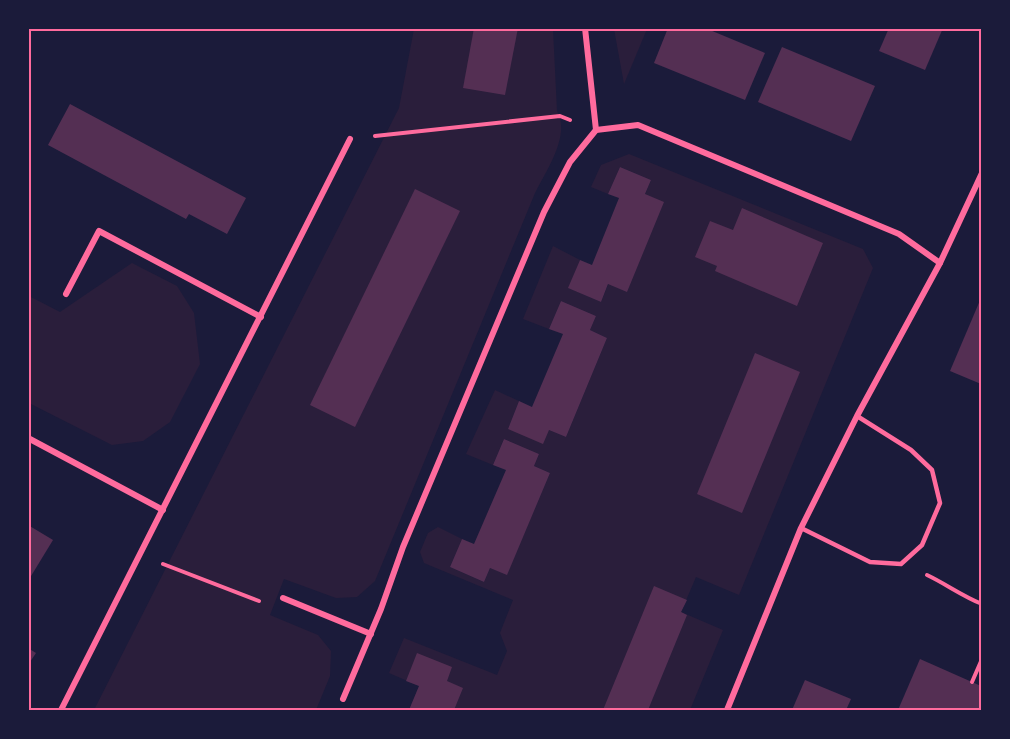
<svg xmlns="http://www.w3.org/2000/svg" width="1010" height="739" viewBox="0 0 1010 739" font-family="'Asap Condensed',sans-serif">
  <rect width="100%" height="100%" fill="#1b1b3a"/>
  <g fill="#2a1e3b">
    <path d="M 414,29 L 553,29 L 557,111 C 571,135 546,171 535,193 L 375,581 L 357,597 L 336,598 L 284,579 L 270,615 L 318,635 L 331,651 L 330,676 L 316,710 L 94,710 L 399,108 Z"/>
    <path d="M 614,29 L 647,29 L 624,84 Z"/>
    <path d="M 629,154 L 863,249 L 873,268 L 739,595 L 696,577 L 681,612 L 723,630 L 690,710 L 409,710 L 419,686 L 389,673 L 404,638 L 497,675 L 507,651 L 500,633 L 513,600 L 424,563 L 420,552 L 428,533 L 438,527 L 462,539 L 450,567 L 484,582 L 490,568 L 507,574 L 550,473 L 534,466 L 539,454 L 504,439 L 493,465 L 466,454 L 495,390 L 519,401 L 508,429 L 549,430 L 566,437 L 607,338 L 590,330 L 596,316 L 561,301 L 549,329 L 523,319 L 553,246 L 580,260 L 569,288 L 601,302 L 651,180 L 620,167 L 608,194 L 591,187 L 601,165 Z"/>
    <path d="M 132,263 L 177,286 L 194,313 L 200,364 L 170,422 L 143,441 L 112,445 L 29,403 L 29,296 L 60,312 Z"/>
  </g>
  <g fill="#542f53">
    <path d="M 474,28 L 518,28 L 505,95 L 463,88 Z"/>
    <path d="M 668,28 L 705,28 L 765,53 L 745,100 L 654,63 Z"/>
    <path d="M 889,28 L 943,28 L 925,70 L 879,51 Z"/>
    <path d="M 782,47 L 875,86 L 851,141 L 758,102 Z"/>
    <path d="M 70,104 L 246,198 L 227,234 L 189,214 L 186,219 L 48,145 Z"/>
    <path d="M 620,167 L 651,180 L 645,194 L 664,202 L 627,292 L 608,284 L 601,302 L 568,288 L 580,260 L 592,265 L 619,198 L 608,194 Z"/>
    <path d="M 415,189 L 460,211 L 355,427 L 310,405 Z"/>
    <path d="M 742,208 L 823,243 L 797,306 L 715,271 L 717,266 L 695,257 L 710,221 L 733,230 Z"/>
    <path d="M 981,298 L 981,384 L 950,371 Z"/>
    <path d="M 561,301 L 596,316 L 590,330 L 607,338 L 566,437 L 549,430 L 543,444 L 508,429 L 519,401 L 532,407 L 563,334 L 549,329 Z"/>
    <path d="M 755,353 L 800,372 L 742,513 L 697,494 Z"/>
    <path d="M 504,439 L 539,454 L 534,466 L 550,473 L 507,575 L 490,568 L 484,582 L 450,567 L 462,539 L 474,544 L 506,470 L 493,465 Z"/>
    <path d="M 28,525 L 53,540 L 28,581 Z"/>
    <path d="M 654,586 L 687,600 L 681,612 L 687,615 L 664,671 L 648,710 L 603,710 Z"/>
    <path d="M 28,648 L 36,653 L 28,665 Z"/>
    <path d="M 417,653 L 452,667 L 447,681 L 463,688 L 454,710 L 409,710 L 419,686 L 406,681 Z"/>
    <path d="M 920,659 L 981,686 L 981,710 L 898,710 Z"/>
    <path d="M 805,680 L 851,699 L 846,710 L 792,710 Z"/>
  </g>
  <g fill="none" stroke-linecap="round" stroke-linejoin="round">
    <g stroke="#ff6b9d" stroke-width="4">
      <path d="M 375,136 L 560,116 L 570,120"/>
      <path d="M 163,564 L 259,601"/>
      <path d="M 927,575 C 946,584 962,596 982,604"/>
      <path d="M 972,682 L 982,659"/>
    </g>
    <path stroke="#ff6b9d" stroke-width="4.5" d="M 801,528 L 870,562 L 901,564 L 922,545 L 940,503 L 932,470 L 911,450 L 857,416"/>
    <g stroke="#ff6b9d" stroke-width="6">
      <path d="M 585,28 L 596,130"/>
      <path d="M 66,294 L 99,231 L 261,317"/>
      <path d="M 28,438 L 163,510"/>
      <path d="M 283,598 L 371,634"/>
      <path d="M 343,699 L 381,609 L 403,547 L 544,212 L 570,162 L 596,130 L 638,125 L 899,234 L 940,263"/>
      <path d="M 61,710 L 350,139"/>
      <path d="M 727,710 L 801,528 L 857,416 L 940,263 L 982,173"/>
    </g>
  </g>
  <rect width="1010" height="739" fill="none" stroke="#1b1b3a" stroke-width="60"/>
  <rect x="30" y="30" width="950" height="679" fill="none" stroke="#ff6b9d" stroke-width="2"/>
</svg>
